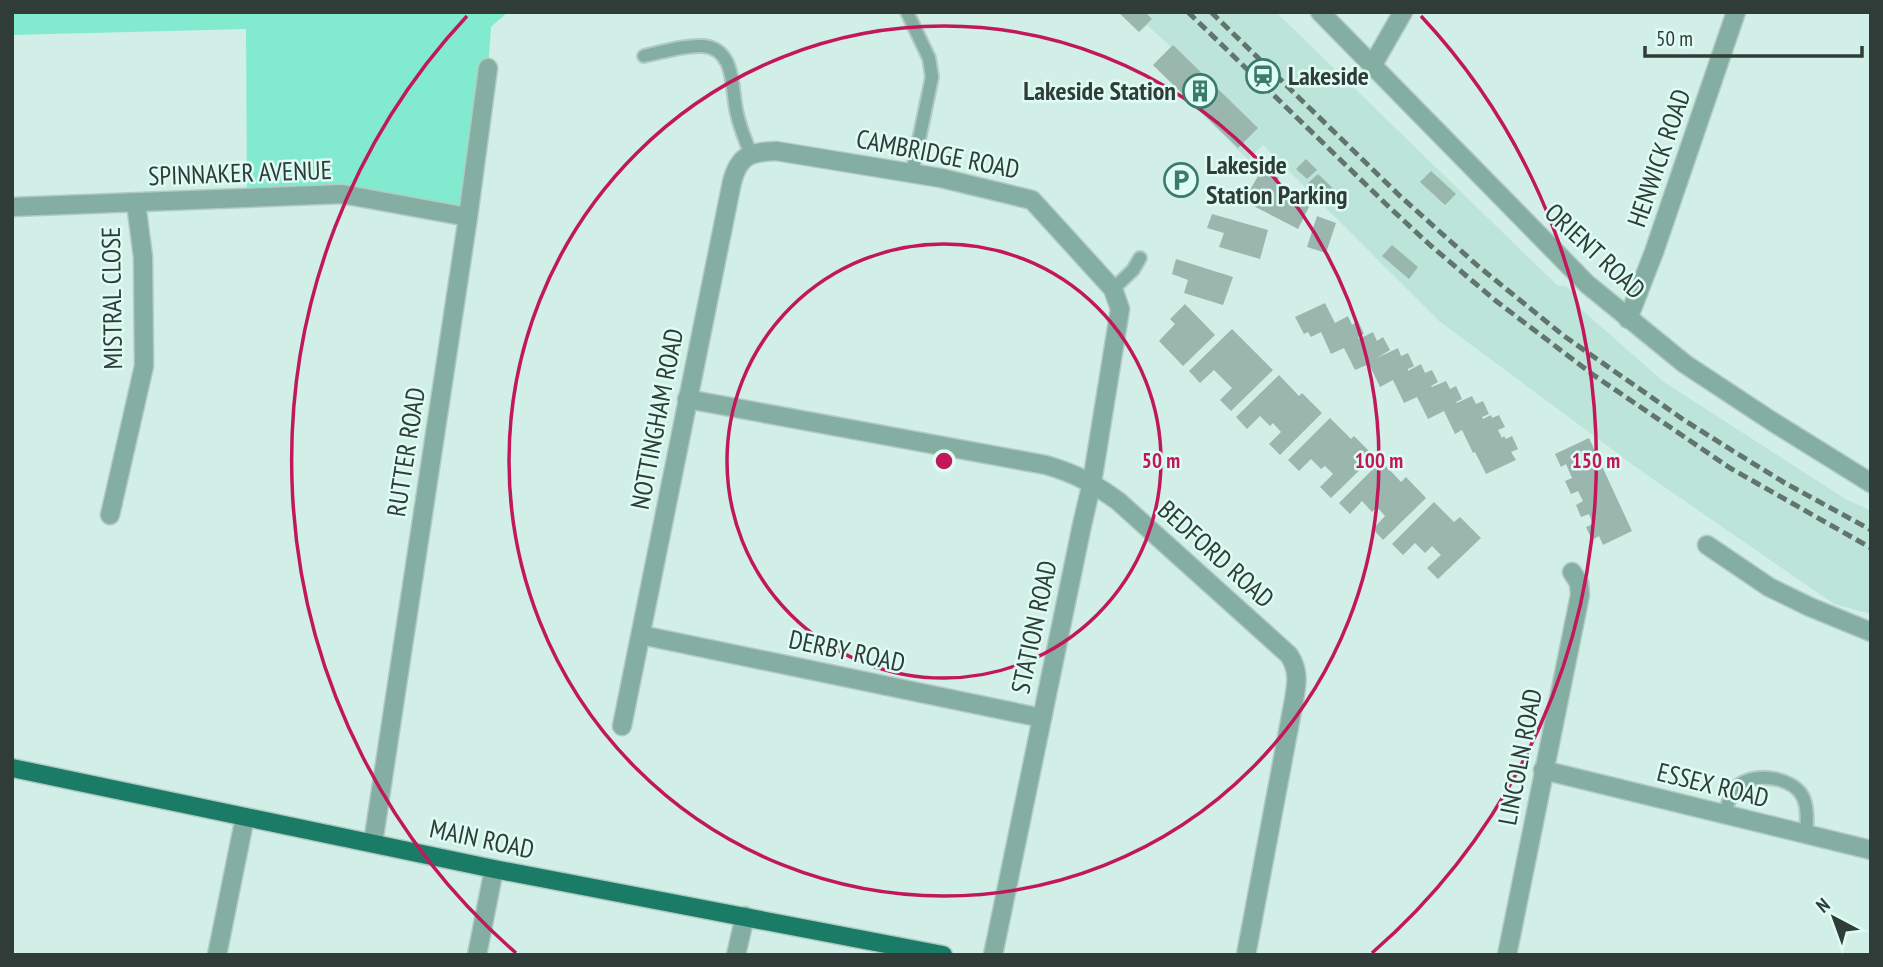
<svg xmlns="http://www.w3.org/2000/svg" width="1883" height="967" viewBox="0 0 1883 967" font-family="'PT Sans Narrow',sans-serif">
  <rect width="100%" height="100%" fill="#d1efe6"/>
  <path fill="#bde4d8" d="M 1120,12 L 1276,12 L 1558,286 L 1566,286 L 1574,294 L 1582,310 L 1664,382 L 1844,498 L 1871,511 L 1871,614 L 1834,604 L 1644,473 L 1439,321 L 1263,145 L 1248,160 L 1153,65 L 1171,47 L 1147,25 L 1139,32 Z"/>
  <path fill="#82ebcf" d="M 12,12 L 508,12 L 491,27 L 488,69 L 468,217 L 342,194 L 247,198 L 246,29 L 12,35 Z"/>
  <g fill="#9ab7ae">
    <path d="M 1118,12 L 1145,12 L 1152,19 L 1139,32 Z"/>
    <path d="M 1173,45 L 1258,128 L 1238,148 L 1153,65 Z"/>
    <path d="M 1306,159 L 1317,170 L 1307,179 L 1296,169 Z"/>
    <path d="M 1264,170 L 1279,178 L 1276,185 L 1311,203 L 1298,229 L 1244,201 L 1258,176 L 1260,177 Z"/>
    <path d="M 1431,171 L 1456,194 L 1445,205 L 1420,182 Z"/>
    <path d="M 1318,174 L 1339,194 L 1329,204 L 1308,183 Z"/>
    <path d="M 1212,214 L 1268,230 L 1260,259 L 1219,247 L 1224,233 L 1207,228 Z"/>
    <path d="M 1317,216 L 1336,223 L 1326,253 L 1307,247 Z"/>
    <path d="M 1392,245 L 1418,267 L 1409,279 L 1382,256 Z"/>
    <path d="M 1176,259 L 1233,277 L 1223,305 L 1184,293 L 1188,280 L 1172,274 Z"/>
    <path d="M 1325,303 L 1335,323 L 1348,316 L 1352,325 L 1358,321 L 1364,334 L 1358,337 L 1359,339 L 1373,332 L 1377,341 L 1383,337 L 1390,350 L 1377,358 L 1398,348 L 1401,356 L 1408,353 L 1414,366 L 1408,369 L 1408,371 L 1421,364 L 1425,373 L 1432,370 L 1438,382 L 1431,386 L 1432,387 L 1446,381 L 1450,389 L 1456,386 L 1462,399 L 1456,402 L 1457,403 L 1472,396 L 1476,404 L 1483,401 L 1489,414 L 1482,417 L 1483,419 L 1491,415 L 1492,418 L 1499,415 L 1505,427 L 1498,430 L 1502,438 L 1504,436 L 1506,439 L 1512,436 L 1518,449 L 1511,452 L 1516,460 L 1486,474 L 1475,452 L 1473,453 L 1462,430 L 1455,434 L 1444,411 L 1428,419 L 1417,397 L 1404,403 L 1393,380 L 1380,387 L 1369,364 L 1355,370 L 1344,348 L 1331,354 L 1321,332 L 1311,337 L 1308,332 L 1304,334 L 1295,317 Z"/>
    <path d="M 1185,304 L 1215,335 L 1183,366 L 1159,341 L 1175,324 L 1170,319 Z"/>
    <path d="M 1232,329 L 1273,370 L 1231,411 L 1220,400 L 1232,388 L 1214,370 L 1200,383 L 1189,371 Z"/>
    <path d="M 1279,375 L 1299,396 L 1302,393 L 1322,413 L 1280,455 L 1269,444 L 1281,432 L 1273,423 L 1270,426 L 1260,416 L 1247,429 L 1236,417 Z"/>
    <path d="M 1330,418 L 1351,439 L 1354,436 L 1374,456 L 1331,498 L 1320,487 L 1333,474 L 1325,466 L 1321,469 L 1311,459 L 1299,471 L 1288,460 Z"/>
    <path d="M 1589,438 L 1632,531 L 1603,545 L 1599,536 L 1592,540 L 1586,527 L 1593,524 L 1589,514 L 1581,517 L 1576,505 L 1583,501 L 1578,491 L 1571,494 L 1565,481 L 1572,478 L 1566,464 L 1561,467 L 1555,454 Z"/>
    <path d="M 1381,461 L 1401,482 L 1406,477 L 1426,498 L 1383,540 L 1373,529 L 1385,516 L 1377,507 L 1372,512 L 1362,501 L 1350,514 L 1339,503 Z"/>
    <path d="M 1434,502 L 1454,522 L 1460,517 L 1481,538 L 1438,579 L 1427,568 L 1441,555 L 1432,546 L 1425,553 L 1415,543 L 1403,555 L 1392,544 Z"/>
  </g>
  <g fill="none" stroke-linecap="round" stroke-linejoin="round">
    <g stroke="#b1cbc3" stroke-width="16">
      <g id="service">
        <path d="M 907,12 L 929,58 L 932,77 L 912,173"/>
        <path d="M 644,56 C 663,52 684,45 703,46 C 737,49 731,91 737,114 C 740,128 746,141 751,155"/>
        <path d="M 1113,289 L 1133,270 L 1140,258"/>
        <path d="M 1725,815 C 1727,804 1730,793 1739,785 C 1755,772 1793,777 1803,797 C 1808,808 1807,822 1806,835"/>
      </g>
    </g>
    <g stroke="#b1cbc3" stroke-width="21">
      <g id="minor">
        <path d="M 1320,12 L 1587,284 L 1685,364 L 1773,422 L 1871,483"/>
        <path d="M 1372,66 L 1403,12"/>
        <path d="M 12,207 L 342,194 L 468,217"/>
        <path d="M 1628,319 L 1654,252 L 1736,12"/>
        <path d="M 687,399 L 1046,465 C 1076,474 1093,483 1118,501 L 1289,655 C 1299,670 1297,683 1294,700 L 1246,955"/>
        <path d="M 110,515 L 144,366 L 143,257 L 136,203"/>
        <path d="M 1707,545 L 1769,587 L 1810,607 L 1871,632"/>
        <path d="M 641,635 L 1042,718"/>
        <path d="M 622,726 L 732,182 C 739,155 750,152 776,151 L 941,178 L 1032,200 L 1113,289 L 1120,309 L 1092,482 L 1082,525 L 993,955"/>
        <path d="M 1543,770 L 1871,850"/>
        <path d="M 373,843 L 468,217 L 488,68"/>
        <path d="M 217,955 L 245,817"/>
        <path d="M 477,955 L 494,869"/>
        <path d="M 736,955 L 745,916"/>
        <path d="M 1507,955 L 1580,595 L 1579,583 L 1572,572"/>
      </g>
    </g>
    <g stroke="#b1cbc3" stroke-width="21">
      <path id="primary" d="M 12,768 L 494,869 L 943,955"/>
    </g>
    <use href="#service" stroke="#84aea1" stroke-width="12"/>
    <use href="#minor" stroke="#84aea1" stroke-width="18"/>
    <use href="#primary" stroke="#1a7c67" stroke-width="18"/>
    <g stroke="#62746e" stroke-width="5" stroke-dasharray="10 5" stroke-linecap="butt">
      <path d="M 1188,12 L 1388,206 L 1430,245 L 1496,301 L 1592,374 L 1730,468 L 1871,548"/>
      <path d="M 1211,12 L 1401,197 L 1478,266 L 1564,336 L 1684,420 L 1733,451 L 1785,483 L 1871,530"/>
    </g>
  </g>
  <g fill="none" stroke="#c2185b" stroke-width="3.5">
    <circle cx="944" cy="461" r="217"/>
    <circle cx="944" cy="461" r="435"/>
    <path d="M516 953A652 652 0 0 1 467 16M1421 16A652 652 0 0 1 1372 953"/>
  </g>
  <defs>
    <g id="station-ring" transform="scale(1.75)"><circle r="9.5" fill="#defcf3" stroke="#3a7b6a" stroke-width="1.5"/><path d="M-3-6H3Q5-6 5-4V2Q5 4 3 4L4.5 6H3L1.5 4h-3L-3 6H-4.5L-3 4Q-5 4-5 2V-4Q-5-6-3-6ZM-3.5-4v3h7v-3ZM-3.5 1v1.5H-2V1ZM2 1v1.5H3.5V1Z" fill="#3a7b6a"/></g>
    <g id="building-ring" transform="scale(1.75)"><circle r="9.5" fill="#defcf3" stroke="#3a7b6a" stroke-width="1.5"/><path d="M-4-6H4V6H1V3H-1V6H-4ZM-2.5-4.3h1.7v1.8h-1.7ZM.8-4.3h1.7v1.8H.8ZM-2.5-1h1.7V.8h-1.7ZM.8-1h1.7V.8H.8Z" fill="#3a7b6a"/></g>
    <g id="parking-ring" transform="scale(1.75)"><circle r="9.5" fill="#defcf3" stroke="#3a7b6a" stroke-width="1.5"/><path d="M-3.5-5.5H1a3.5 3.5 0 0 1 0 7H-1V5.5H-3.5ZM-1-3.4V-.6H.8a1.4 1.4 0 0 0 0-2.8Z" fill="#3a7b6a"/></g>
  </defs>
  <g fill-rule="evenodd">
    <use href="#station-ring" x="1263" y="76"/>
    <use href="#building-ring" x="1200" y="91"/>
    <use href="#parking-ring" x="1181" y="180"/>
  </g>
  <g text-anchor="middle" stroke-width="5" stroke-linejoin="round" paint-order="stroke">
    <g font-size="26" font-weight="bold" fill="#303c38" stroke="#defcf3" text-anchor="start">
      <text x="1288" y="85">Lakeside</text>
      <text x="1176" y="100" text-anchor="end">Lakeside Station</text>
      <text x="1206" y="174">Lakeside<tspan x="1206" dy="30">Station Parking</tspan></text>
    </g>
    <g font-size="26" fill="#303c38" stroke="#defcf3">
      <text transform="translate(938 154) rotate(11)" y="9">CAMBRIDGE ROAD</text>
      <text transform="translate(1659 158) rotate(-71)" y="9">HENWICK ROAD</text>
      <text transform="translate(240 173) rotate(-2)" y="9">SPINNAKER AVENUE</text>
      <text transform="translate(1595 251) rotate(43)" y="9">ORIENT ROAD</text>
      <text transform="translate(112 298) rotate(-91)" y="9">MISTRAL CLOSE</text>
      <text transform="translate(657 419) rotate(-79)" y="9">NOTTINGHAM ROAD</text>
      <text transform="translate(406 452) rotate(-81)" y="9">RUTTER ROAD</text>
      <text transform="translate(1216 554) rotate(42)" y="9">BEDFORD ROAD</text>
      <text transform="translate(1034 627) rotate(-78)" y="9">STATION ROAD</text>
      <text transform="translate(847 651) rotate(12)" y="9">DERBY ROAD</text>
      <text transform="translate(1520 757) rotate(-79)" y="9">LINCOLN ROAD</text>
      <text transform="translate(1713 785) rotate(14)" y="9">ESSEX ROAD</text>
      <text transform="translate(482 839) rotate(12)" y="9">MAIN ROAD</text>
    </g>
  </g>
  <circle cx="944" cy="461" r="10" fill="#c2185b" stroke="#defcf3" stroke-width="3.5"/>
  <g font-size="21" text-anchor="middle" font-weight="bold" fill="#c2185b" stroke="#defcf3" stroke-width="5" stroke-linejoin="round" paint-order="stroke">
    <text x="1161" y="468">50 m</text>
    <text x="1379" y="468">100 m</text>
    <text x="1596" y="468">150 m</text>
  </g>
  <rect width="1883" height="967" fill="none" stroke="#303c38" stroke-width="28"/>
  <g transform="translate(1834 918) rotate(319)" stroke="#defcf3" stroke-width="5" paint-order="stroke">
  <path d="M0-5L12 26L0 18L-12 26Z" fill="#303c38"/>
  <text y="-10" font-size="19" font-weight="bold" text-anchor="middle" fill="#303c38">N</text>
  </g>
  <path d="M1645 46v10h217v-10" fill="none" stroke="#303c38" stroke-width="3.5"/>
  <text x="1656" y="46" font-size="21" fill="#303c38" stroke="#defcf3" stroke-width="5" paint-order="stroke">50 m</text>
</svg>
